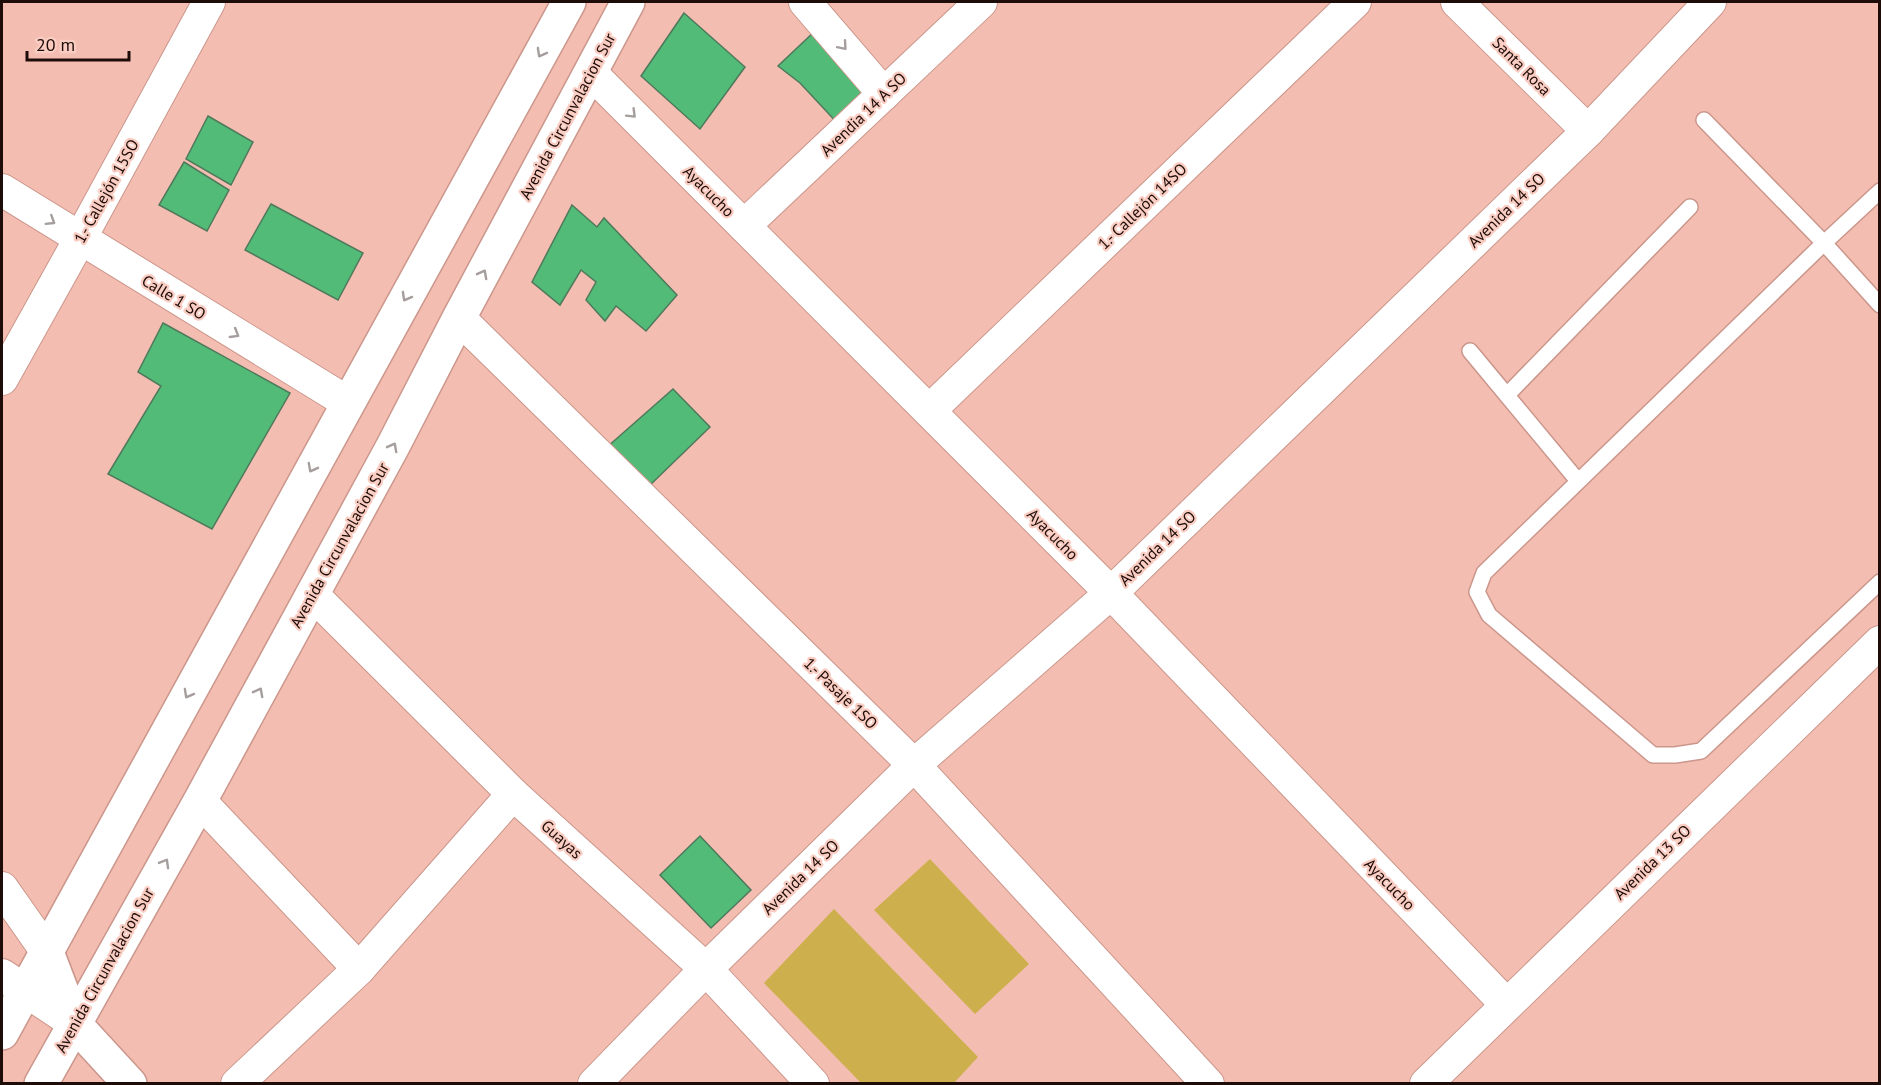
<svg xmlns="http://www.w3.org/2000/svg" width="1881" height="1085" viewBox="0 0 1881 1085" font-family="'PT Sans',sans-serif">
  <rect width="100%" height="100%" fill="#f4bdb1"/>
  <g fill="#cdb04d">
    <path d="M 930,859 L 1029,964 L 975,1014 L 874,910 Z"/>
    <path d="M 834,909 L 978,1057 L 954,1083 L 861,1083 L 764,983 Z"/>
  </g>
  <g fill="#52bb77" stroke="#4f795b" stroke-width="1.5">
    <path d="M 684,13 L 745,67 L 700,129 L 641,76 Z"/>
    <path d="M 816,30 L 874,93 L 841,127 L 800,83 L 778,66 Z"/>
    <path d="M 208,116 L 253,142 L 231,185 L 186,159 Z"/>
    <path d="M 184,162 L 229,190 L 207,231 L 159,205 Z"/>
    <path d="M 271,204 L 363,253 L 338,300 L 245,250 Z"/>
    <path d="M 572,205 L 597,227 L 604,218 L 677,295 L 646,331 L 616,306 L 605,321 L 586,300 L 596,282 L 581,270 L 560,305 L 532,282 Z"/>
    <path d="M 163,323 L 290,393 L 212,529 L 108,474 L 161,386 L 138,372 Z"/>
    <path d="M 673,389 L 710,427 L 647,488 L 606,448 Z"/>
    <path d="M 700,836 L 751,890 L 711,928 L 660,875 Z"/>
  </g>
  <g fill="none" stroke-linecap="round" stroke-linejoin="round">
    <g stroke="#cb968b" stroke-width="18">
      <g id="service">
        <path d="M 1704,120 L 1824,243 L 1484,573 L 1477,592 L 1489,615 L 1653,755 L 1675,755 L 1701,751 L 1880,582"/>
        <path d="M 1880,191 L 1824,243 L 1880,305"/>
        <path d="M 1470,351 L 1578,481"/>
        <path d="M 1507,395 L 1690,207"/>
      </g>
    </g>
    <g stroke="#cb968b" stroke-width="34">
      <g id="minor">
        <path d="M 805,2 L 884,94"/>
        <path d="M 1457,2 L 1588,131"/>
        <path d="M 591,73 L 1111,593 L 1506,1004"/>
        <path d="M 2,190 L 347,402"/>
        <path d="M 744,226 L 981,2"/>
        <path d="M 459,318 L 914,765 L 1208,1084"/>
        <path d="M 2,379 L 80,239 L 209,2"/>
        <path d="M 929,411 L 1355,2"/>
        <path d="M 312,594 L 513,794 L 706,969 L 813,1084"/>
        <path d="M 200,801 L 359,969"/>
        <path d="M 2,888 L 47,952"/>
        <path d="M 2,975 L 74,1023"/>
        <path d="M 237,1084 L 359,969 L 513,794"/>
        <path d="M 594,1084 L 706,969 L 914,765 L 1111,593 L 1588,131 L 1710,2"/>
        <path d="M 1426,1084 L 1880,642"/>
      </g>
    </g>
    <g stroke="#cb968b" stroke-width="36">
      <path id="tertiary" d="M 47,952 L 74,1023 L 130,1084"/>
    </g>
    <g stroke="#cb968b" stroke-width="36">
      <g id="secondary">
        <path d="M 2,1033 L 569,2"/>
        <path d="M 41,1084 L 200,801 L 393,446 L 459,318 L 628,2"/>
      </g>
    </g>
    <use href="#service" stroke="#fff" stroke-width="15"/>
    <use href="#minor" stroke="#fff" stroke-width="32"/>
    <use href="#tertiary" stroke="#fff" stroke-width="33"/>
    <use href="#secondary" stroke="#fff" stroke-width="33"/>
  </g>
  <defs><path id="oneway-chevron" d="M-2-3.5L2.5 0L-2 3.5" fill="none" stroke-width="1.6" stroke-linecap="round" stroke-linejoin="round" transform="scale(1.5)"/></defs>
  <g stroke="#a59e9c">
    <use href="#oneway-chevron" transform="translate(843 46) rotate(49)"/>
    <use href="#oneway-chevron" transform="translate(541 53) rotate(119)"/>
    <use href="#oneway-chevron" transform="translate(632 114) rotate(45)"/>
    <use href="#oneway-chevron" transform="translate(51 221) rotate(32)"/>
    <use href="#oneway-chevron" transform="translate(483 274) rotate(-62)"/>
    <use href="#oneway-chevron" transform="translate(406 297) rotate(119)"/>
    <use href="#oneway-chevron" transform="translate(235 334) rotate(31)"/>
    <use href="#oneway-chevron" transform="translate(393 447) rotate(-62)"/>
    <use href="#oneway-chevron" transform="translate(312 468) rotate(118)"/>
    <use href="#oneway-chevron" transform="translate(259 692) rotate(-62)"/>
    <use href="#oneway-chevron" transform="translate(188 694) rotate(119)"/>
    <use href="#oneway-chevron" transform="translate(165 863) rotate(-60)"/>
  </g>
  <g text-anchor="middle" stroke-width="4.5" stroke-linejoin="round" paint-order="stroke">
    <g font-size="16" fill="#1e0c08" stroke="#facdc3">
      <text transform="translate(1522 66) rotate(45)" y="6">Santa Rosa</text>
      <text transform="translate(863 114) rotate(-44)" y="6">Avendia 14 A SO</text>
      <text transform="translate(567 116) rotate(-62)" y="6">Avenida Circunvalacion Sur</text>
      <text transform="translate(106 191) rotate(-61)" y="6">1.- Callejón 15SO</text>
      <text transform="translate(709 191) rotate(45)" y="6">Ayacucho</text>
      <text transform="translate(1142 206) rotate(-44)" y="6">1.- Callejón 14SO</text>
      <text transform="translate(1506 210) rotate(-44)" y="6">Avenida 14 SO</text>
      <text transform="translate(174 297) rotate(31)" y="6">Calle 1 SO</text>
      <text transform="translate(1053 534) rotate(45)" y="6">Ayacucho</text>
      <text transform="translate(339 545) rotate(-61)" y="6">Avenida Circunvalacion Sur</text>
      <text transform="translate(1157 548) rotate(-44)" y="6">Avenida 14 SO</text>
      <text transform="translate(841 693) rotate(44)" y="6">1.- Pasaje 1SO</text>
      <text transform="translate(562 839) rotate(42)" y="6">Guayas</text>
      <text transform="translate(1652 862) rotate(-44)" y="6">Avenida 13 SO</text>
      <text transform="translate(800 877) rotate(-44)" y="6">Avenida 14 SO</text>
      <text transform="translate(1390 884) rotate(46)" y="6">Ayacucho</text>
      <text transform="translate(104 970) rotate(-61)" y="6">Avenida Circunvalacion Sur</text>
    </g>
  </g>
  <rect width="1881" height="1085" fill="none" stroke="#1e0c08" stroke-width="6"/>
  <path d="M27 51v9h102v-9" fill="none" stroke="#1e0c08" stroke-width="3"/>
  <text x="36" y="51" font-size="18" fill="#1e0c08" stroke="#facdc3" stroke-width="4.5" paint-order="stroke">20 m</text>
</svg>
